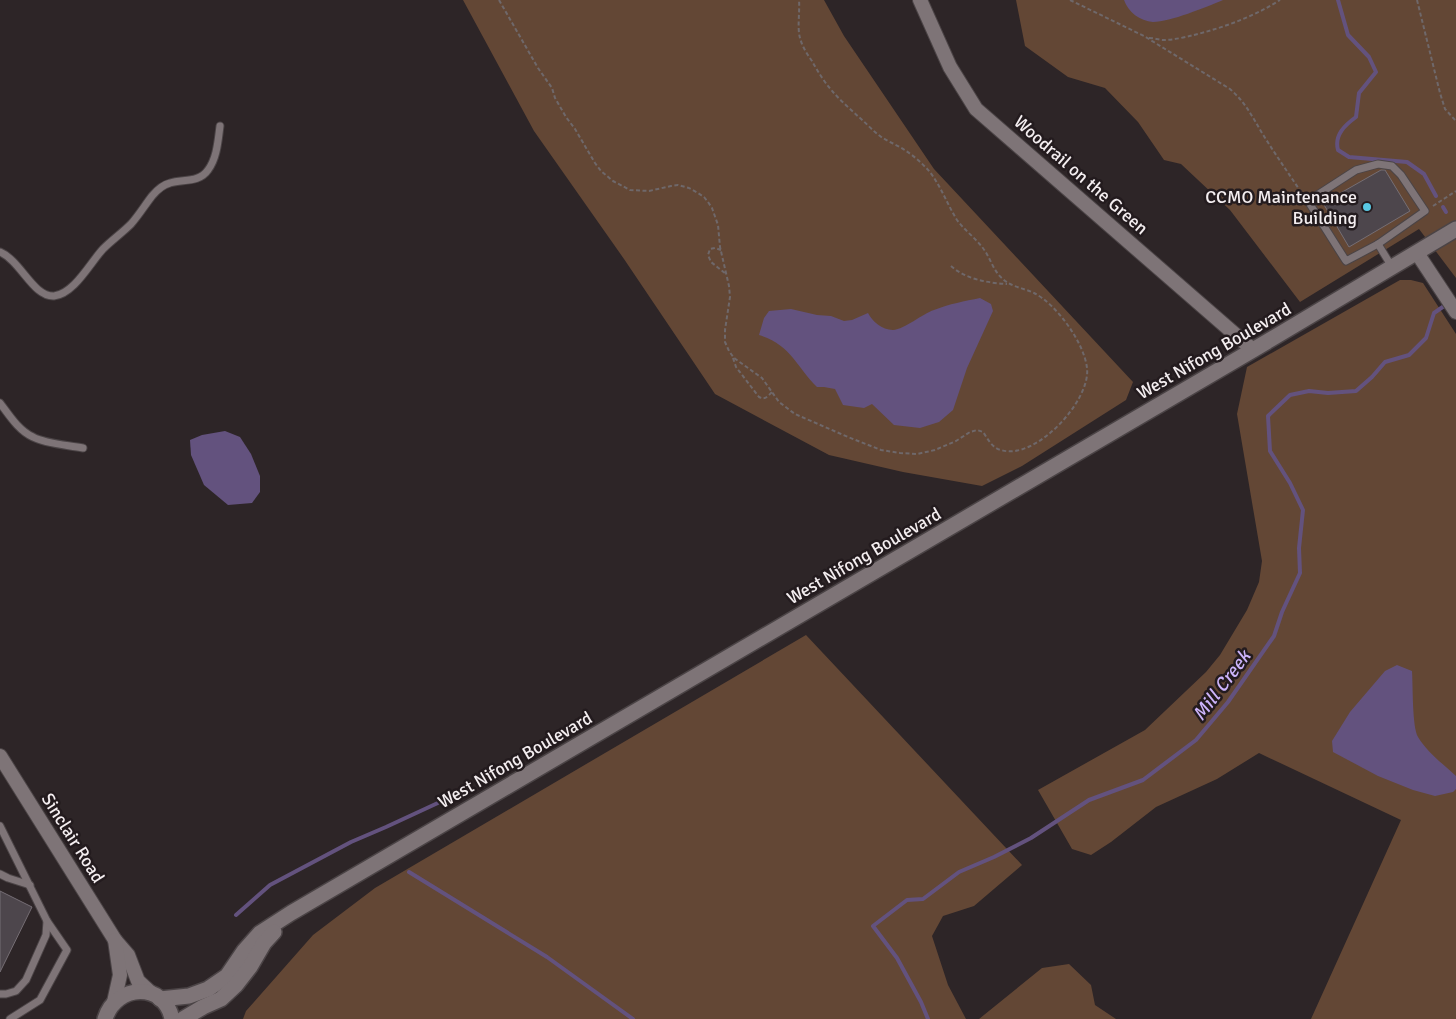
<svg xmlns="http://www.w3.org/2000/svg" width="1456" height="1019" viewBox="0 0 1456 1019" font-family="Signika,sans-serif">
  <rect width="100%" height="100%" fill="#2d2527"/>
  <g fill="#634735">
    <path d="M 463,0 L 824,0 L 844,36 L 934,169 L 1133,382 L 1126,400 L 1022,466 L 982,486 L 903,472 L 829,455 L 715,394 L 624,259 L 534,131 Z"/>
    <path d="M 1016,0 L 1456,0 L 1456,278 L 1419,229 L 1300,302 L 1230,210 L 1181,164 L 1164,160 L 1138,122 L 1105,88 L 1068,77 L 1025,46 Z"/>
    <path d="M 1400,280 L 1411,280 L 1423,283 L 1456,334 L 1456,1019 L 1311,1019 L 1401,820 L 1259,753 L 1217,779 L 1156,807 L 1111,842 L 1091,855 L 1072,849 L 1038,790 L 1145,730 L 1206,672 L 1220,655 L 1247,610 L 1259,582 L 1262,561 L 1237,414 L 1247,367 Z"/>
    <path d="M 806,635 L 1022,865 L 974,906 L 943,916 L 932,936 L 948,985 L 966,1019 L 243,1019 L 246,1011 L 313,935 L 375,888 Z"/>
    <path d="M 1069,964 L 1091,985 L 1095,1005 L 1116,1019 L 979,1019 L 1042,968 Z"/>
  </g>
  <g fill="#63527e">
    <path d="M 1124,0 L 1223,0 C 1206,7 1170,22 1153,22 C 1140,21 1128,12 1124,0 Z"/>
    <path d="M 980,298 L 991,304 L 993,311 L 967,368 L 953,410 L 939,422 L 920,428 L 894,425 L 872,404 L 864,408 L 843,405 L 835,389 L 824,387 L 817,387 C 796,366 791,345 759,335 L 764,318 L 769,311 L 791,309 L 817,315 L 831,316 L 844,321 L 852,320 L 868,313 C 872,321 882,330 893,330 C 905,329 922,314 934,310 C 949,304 965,301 980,298 Z"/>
    <path d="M 225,431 L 240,437 L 251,454 L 260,476 L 260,492 L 252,503 L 228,505 L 204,485 L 191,455 L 190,440 L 202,435 Z"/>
    <path d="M 1397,665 L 1412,671 C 1413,685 1412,727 1418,737 C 1427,752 1443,764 1456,776 L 1456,789 L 1453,792 L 1435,796 L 1413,790 L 1378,776 L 1333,752 L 1332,741 L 1350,712 L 1385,671 Z"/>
  </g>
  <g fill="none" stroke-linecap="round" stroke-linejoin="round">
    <g stroke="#63527e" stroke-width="4">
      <path d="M 1338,0 L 1348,35 L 1369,57 L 1376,72 L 1359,93 L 1356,117 C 1345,125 1334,135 1338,150 L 1349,157 L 1407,162 L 1424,174 L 1436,196"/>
      <path d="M 1443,207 L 1446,212"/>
      <path d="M 409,872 L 547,957 L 633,1019"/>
      <path d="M 236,915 L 270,885 L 351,842 L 386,827 L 468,789"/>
      <path d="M 928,1019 L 921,1002 L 897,958 L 873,926 L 907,900 L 923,899 L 959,872 L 994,857 L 1031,838 L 1089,800 L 1143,780 L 1196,740 L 1228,702 L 1274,636 L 1282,612 L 1300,573 L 1299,548 L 1303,510 L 1290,483 L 1270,451 L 1268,416 L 1290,395 L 1309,391 L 1328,393 L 1356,391 L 1372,377 L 1385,362 L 1409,355 L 1426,338 L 1434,313 L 1447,304"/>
    </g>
  </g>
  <g fill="#4d464c" stroke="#756e74">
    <path d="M 1381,170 L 1385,170 L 1410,211 L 1349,247 L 1323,203 Z"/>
    <path d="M 0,891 L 32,907 L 0,972 Z"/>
  </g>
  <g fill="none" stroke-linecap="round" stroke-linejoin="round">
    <g stroke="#4b4446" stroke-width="9">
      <g id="lane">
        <path d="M 1378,164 L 1392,166 L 1401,175 L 1425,211 L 1378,244 L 1346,261 L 1308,201 L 1356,170 Z"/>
        <path d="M 1378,244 L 1392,267"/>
        <path d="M 0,252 C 21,261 33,297 54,296 C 74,294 90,263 103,249 C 112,240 122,233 131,224 C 139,215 145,205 152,196 C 157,190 162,185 170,183 C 183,179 199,183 208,170 C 217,158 218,141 220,126"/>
        <path d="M 0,403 C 9,415 19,431 33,437 C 46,444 68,445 83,448"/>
        <path d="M 0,826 L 47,921 L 46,935 L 26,980 L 16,991 L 6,994 L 0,994"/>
        <path d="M 0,874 L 8,878 L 30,885"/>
        <path d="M 10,1019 L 40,1000 L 67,950 L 47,921"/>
      </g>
    </g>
    <g stroke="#4b4446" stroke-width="16">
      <g id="street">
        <path d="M 920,0 L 950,67 L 976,109 L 1253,350"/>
        <path d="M 1417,253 L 1456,312"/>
        <path d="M 0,756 L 115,940 L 128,955 L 138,981 L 151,993"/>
        <path d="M 114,1002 L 120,975 L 115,940"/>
      </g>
    </g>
    <g stroke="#4b4446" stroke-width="18">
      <g id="secondary">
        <path d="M 160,999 L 189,996 L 208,989 L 227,976 L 244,951 L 260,933 L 291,913 L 1253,350 L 1456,229"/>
        <path d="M 105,1019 C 116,983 165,982 172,1019"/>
        <path d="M 183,1019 L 203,1007 L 221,999 L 236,985 L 250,967 L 264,943 L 274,932"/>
      </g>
    </g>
    <g stroke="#6f686a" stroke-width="2" stroke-dasharray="4 2.5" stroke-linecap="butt">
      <path d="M 499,0 L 538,68 L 552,88 L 555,98 L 566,117 L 575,129 L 595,163 L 601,171 L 613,181 L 630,190 L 649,191 L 671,186 L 678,185 L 689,188 L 698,193 L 704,197 L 708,202 L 712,208 L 718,225 L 720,247 L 729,286 L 730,297 L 725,330 L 725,342 L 729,351 L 734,358 L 762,378 L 779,402 L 795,414 L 848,437 L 881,450 L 900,453 L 917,454 L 935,450 L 956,441 L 970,432 L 977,430 L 983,432 C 988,439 992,448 1001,450 C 1035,461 1091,401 1087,368 C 1084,342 1056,304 1034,293 C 1024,288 1011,287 1003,279 C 994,272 991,260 985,251 C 977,239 965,231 957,220 C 947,204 941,186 929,171 C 923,164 914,156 906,151 C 898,145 888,142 880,136 C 873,131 867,124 860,118 C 851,110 841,101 833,92 C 825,83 818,72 812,61 C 807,54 802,46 800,38 C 797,28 800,11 799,0"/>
      <path d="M 1070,0 L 1144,36 L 1230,89 C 1245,102 1252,116 1262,133 C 1275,154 1289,174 1303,195"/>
      <path d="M 1417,0 L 1440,93 L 1445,109 L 1456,121"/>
      <path d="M 1149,38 C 1154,38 1159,40 1164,40 C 1174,40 1185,37 1194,35 C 1225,27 1253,17 1280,0"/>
      <path d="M 1433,206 L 1456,191"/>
      <path d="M 721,250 L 715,248 L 710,249 L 708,255 L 711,262 L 726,274"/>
      <path d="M 951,266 C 965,279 988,283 1007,284"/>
      <path d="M 733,358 L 736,367 L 759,397 C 765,400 767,397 772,392"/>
    </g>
    <use href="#lane" stroke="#7e7477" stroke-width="7"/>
    <use href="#street" stroke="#7e7477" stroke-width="14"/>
    <use href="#secondary" stroke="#7e7477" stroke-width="15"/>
  </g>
  <circle fill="#59c8e4" stroke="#231b1e" stroke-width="2" cx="1367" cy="207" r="5"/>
  <g text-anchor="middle" stroke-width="5" stroke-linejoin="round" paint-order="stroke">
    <g font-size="18" fill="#f4eef0" stroke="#231b1e">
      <text transform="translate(1081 175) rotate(41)" y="6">Woodrail on the Green</text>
      <text transform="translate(1214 351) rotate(-30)" y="6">West Nifong Boulevard</text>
      <text transform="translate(864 556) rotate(-30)" y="6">West Nifong Boulevard</text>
      <text transform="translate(515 760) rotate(-30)" y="6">West Nifong Boulevard</text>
      <text transform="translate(73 838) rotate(58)" y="6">Sinclair Road</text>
    </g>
    <g font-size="18" fill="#f4eef0" stroke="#231b1e" text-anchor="end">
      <text x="1357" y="203">CCMO Maintenance<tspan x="1357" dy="21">Building</tspan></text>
    </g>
    <g font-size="19" font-style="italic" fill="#cdb4fb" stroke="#231b1e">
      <text transform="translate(1221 685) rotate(-53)" y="7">Mill Creek</text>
    </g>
  </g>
</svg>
